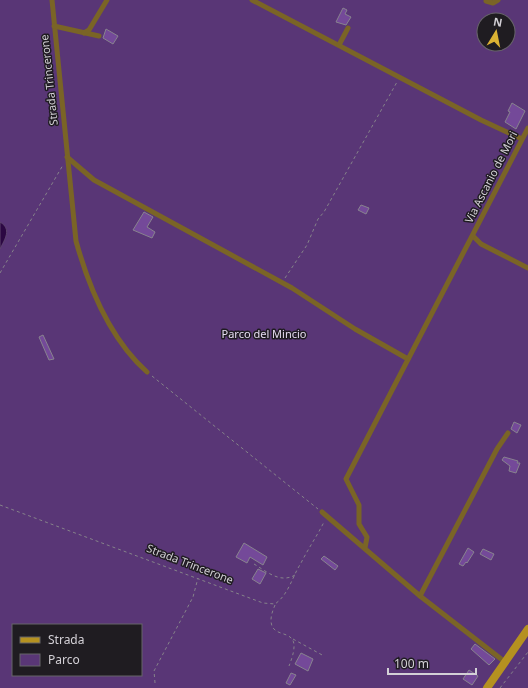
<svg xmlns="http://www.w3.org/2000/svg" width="528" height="688" viewBox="0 0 528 688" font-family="'Noto Sans',sans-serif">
  <rect width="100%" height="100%" fill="#38343d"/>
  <path fill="#593676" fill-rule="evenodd" d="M 0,0 L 528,0 L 528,688 L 0,688 ZM 484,20 L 508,20 L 508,44 L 484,44 ZM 13,625 L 141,625 L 141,675 L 13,675 Z"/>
  <path fill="#2c0843" stroke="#5e446f" d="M 0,222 C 12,229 5,239 0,249 Z"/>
  <g fill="#744999" stroke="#88838e">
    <path d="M 343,8 L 347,10 L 345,14 L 351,17 L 346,25 L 336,22 Z"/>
    <path d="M 106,29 L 118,36 L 113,44 L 103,38 Z"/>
    <path d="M 512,103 L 525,111 L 516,129 L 505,122 L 510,112 L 508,111 Z"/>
    <path d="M 361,205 L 369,208 L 366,214 L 358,210 Z"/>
    <path d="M 144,212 L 153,217 L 147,227 L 155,232 L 152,238 L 133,230 Z"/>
    <path d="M 43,335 L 54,359 L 49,360 L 39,337 Z"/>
    <path d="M 514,422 L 521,425 L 517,433 L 511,429 Z"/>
    <path d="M 504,457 L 518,461 L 517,463 L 520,463 L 516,473 L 509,471 L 510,466 L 502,460 Z"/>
    <path d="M 244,543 L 267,557 L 263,565 L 250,557 L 247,563 L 236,557 Z"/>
    <path d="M 468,548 L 474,552 L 467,563 L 466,562 L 463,566 L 459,564 Z"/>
    <path d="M 483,549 L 494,554 L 491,560 L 480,554 Z"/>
    <path d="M 324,556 L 338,566 L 335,570 L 321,559 Z"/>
    <path d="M 258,569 L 266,573 L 260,584 L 252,579 Z"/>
    <path d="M 475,644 L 495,659 L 489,665 L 471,649 Z"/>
    <path d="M 301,653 L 313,659 L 308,671 L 295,664 Z"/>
    <path d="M 469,670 L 478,676 L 472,685 L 463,679 Z"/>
    <path d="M 291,673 L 296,675 L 290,685 L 286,683 Z"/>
  </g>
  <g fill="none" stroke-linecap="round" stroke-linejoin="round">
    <g stroke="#86838a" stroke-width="1" stroke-dasharray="3 3" stroke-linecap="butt">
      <path d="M 0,273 L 63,165"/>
      <path d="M 285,278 L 307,245 L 318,219 L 324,212 L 397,82"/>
      <path d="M 152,376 L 318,509"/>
      <path d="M 0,505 L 263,603 L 275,604 C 289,594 292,577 301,563 C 308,549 317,536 324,522"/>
      <path d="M 254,564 C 266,571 280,584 295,575"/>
      <path d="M 275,605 C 273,610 271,615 271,620 C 271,644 307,621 289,666"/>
      <path d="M 293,639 L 324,656"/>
      <path d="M 155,683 L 154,671 L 193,597 L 198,578"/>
      <path d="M 500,688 L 528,652"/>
    </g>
    <g stroke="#7a6426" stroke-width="5">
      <path d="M 52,0 L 76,241 C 89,288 110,339 147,372"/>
      <path d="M 252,0 L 481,120 L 522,139"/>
      <path d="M 486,1 L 493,3 L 498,0"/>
      <path d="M 54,26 L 99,36"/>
      <path d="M 84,33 L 89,30 L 107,0"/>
      <path d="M 339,45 L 348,28"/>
      <path d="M 67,157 L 94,180 L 292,288 L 355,329 L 408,359"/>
      <path d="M 473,236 L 481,244 L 528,268"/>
      <path d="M 322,512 L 420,596 L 505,662"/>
      <path d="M 365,548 L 367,537 L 359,524 L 359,505 L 346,479 L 528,128"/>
      <path d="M 420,596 L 497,449 L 508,433"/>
    </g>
    <path stroke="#b59120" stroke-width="8" d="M 487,688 L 528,629"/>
  </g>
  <g text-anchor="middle" stroke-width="3" stroke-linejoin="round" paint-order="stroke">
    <g font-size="11" fill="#d3d0d6" stroke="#1f1c21">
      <text transform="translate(49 80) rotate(-96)" y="4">Strada Trincerone</text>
      <text transform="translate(491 177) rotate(-63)" y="4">Via Ascanio de Mori</text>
      <text transform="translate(190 564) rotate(21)" y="4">Strada Trincerone</text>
    </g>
    <g font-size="11" fill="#e6dbf1" stroke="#1f1c21">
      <text x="264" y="338">Parco del Mincio</text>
    </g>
  </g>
  <rect x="12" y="624" width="130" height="52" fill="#1f1c21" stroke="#676469"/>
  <rect x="20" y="637" width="20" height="6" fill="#b59120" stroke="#676469"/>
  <text x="48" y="644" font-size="12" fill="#d3d0d6">Strada</text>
  <rect x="20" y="654" width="20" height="12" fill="#593676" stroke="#676469"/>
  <text x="48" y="664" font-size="12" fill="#d3d0d6">Parco</text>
  <g transform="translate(496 32) rotate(10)"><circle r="19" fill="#1f1c21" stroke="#676469"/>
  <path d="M0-3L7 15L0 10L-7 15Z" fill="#dbb233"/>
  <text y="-6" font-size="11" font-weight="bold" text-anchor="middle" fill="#d3d0d6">N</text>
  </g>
  <path d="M388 668v6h88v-6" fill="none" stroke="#d3d0d6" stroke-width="2"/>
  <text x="394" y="668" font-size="12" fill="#d3d0d6" stroke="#1f1c21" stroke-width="3" paint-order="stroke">100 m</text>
</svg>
